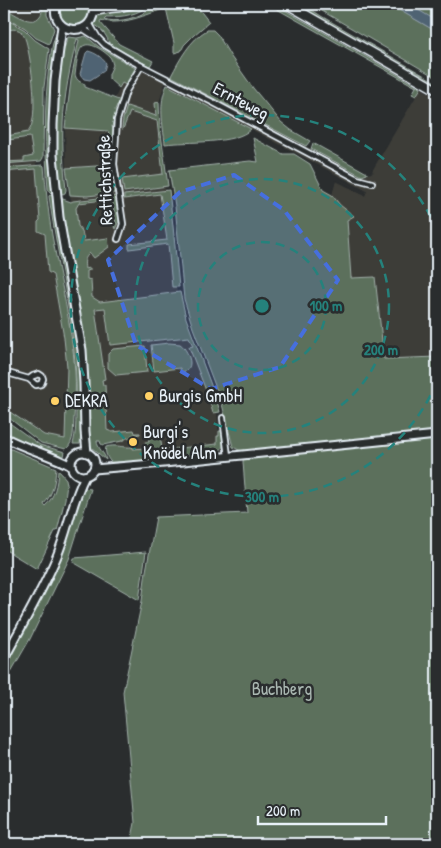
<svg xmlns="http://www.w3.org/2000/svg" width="441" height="848" viewBox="0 0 441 848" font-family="'Patrick Hand',sans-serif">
  <rect width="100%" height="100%" fill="#2a2d2e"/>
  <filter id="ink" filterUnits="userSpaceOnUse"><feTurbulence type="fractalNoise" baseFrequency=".02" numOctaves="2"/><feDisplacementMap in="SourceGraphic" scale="10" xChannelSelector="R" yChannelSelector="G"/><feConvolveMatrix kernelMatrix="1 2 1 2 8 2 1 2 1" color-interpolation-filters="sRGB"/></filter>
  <g filter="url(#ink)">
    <g fill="#3e3e39">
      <path d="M 4,4 L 42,4 L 43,6 L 40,16 L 37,19 L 27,21 L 24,31 L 40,58 L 37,161 L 36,165 L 40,220 L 38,222 L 38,231 L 45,234 L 64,338 L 67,368 L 65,439 L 44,435 L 4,408 Z"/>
      <path d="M 139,61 L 191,86 L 362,176 L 374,172 L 372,171 L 421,88 L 437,98 L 437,357 L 384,360 L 375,277 L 351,278 L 347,219 L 354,216 L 340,205 L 332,195 L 336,181 L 365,196 L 367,191 L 165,83 L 159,102 L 155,103 L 155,108 L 163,176 L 122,182 L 124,192 L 165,187 L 173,262 L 179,310 L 204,374 L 213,413 L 217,413 L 219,436 L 217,444 L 162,450 L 160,433 L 149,442 L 145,448 L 133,449 L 133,447 L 125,447 L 117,446 L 115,434 L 103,435 L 90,303 L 70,195 L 87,196 L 115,193 L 110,165 L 66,168 L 65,128 L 109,131 L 110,136 L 110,143 L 113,142 L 114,130 L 112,127 L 113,122 L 115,120 L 117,113 L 115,111 L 117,105 L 120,105 L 121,100 L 115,98 L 122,83 L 126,85 L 136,68 L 135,68 Z"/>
    </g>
    <g fill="#5b705b" stroke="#a2b0aa">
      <path d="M 42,4 L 47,4 L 47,15 L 54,29 L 49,44 L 36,38 L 25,28 L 4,16 L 4,8 C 13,12 32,28 40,16 C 43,12 42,8 42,4 Z"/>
      <path d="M 61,4 L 88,4 C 97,31 53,32 61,4 Z"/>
      <path d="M 144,4 L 152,4 C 136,15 125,17 106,17 L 104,19 C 115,23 132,19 142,14 C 147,12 150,7 155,5 C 161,2 187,4 195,4 L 209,22 L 194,35 L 184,45 L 181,51 L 174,53 L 174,43 L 166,8 C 148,14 120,27 101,20 L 100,22 L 119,44 L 153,61 L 150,66 L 149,66 L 111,45 C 108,42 108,39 106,36 C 104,32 100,29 97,26 L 94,26 L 96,18 L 99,14 L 132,10 Z"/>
      <path d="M 268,4 L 274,4 L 421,88 L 416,96 L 412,94 L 416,87 Z"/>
      <path d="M 298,4 L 303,4 L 321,16 L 437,83 L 437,87 L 316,18 L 308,11 Z"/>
      <path d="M 310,4 L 389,4 L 437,32 L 437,78 Z"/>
      <path d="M 408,4 L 437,4 L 437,21 L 433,19 Z"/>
      <path d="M 4,18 L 25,30 L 35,40 L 49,49 L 44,87 L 43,158 L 41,161 L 4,164 L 4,162 L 24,161 L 24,158 L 33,156 L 30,137 L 8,140 L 7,136 L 28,132 C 40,119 31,59 26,41 C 21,27 17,29 4,30 Z"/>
      <path d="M 207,30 L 213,30 L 218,35 L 231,57 L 253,88 L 281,122 L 291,130 L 310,141 L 306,146 L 171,76 C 180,59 190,40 207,30 Z"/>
      <path d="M 57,32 L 59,33 C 56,55 52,76 51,98 C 49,129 50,160 53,191 L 51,193 L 49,191 L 48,189 C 45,148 44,106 49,66 C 51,54 52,42 57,32 Z"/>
      <path d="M 86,36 L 99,47 L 135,68 L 136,69 L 125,90 L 123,90 L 126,85 L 122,83 L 119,88 L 109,79 L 109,74 L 113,65 C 112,62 112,60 110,57 C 104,51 89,40 82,47 C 77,52 76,68 75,75 C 77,81 80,82 85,84 L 85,87 L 121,101 L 120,105 L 117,105 L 115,110 C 117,114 116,119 113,122 L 112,127 L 114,130 L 113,143 L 111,144 L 110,143 L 110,136 L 109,135 L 108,131 L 65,128 L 71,80 L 79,40 L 77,39 C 70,67 64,96 63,124 C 62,146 64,169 66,190 L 65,193 C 62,195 60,193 58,190 C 59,183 59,175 58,167 C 57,161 55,154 55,148 C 54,112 55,72 68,37 L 77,38 Z"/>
      <path d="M 167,85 L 251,129 C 235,145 187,141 165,144 C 163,124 158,104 167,85 Z"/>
      <path d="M 159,102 L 160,126 L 168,186 L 124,192 L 122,179 L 163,174 L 157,121 L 130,112 L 123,129 L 122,129 L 123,119 L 127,106 L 156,116 L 155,103 Z"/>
      <path d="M 253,138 L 283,154 L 294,154 L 310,164 L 323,190 L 332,195 L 340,205 L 354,216 L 347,220 L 351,278 L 375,277 L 384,359 L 437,357 L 437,844 L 128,844 L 132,838 L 135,823 L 123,692 L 142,601 L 146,571 L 156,517 L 247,513 L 243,462 L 244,451 L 239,450 L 233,447 L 222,404 L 193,328 L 184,299 L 175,206 L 169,170 L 250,161 L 258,162 Z"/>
      <path d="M 313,143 L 367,173 L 367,174 L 362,176 L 311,149 Z"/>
      <path d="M 43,165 L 44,166 C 46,189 48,212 52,235 C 60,280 72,325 75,371 C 76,386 75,402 74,417 C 73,427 75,442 66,449 L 41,443 L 4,414 L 4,408 L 44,435 L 65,439 L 67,367 L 64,338 L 53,275 L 48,272 L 45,234 L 38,231 L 38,222 L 40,220 L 36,169 L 4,172 L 4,168 Z"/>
      <path d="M 111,165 L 115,193 L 87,196 L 70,195 L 66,168 Z"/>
      <path d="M 169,190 L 173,226 L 179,287 L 172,287 L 168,244 L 129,249 L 129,244 L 167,240 L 160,194 L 124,199 L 124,195 Z"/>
      <path d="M 50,195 L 53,196 L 54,198 L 79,347 C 82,380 83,412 80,444 L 73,444 C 76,433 76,421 76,410 C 79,342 61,276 51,210 L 49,196 Z"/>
      <path d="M 116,196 L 119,221 L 115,229 L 113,224 L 116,223 L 112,199 L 79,203 L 76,208 L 78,226 L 82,231 L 84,241 L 108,238 L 109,247 L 94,258 L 90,253 C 84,258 84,262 85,269 L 90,268 L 90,270 L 87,271 L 87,279 L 91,280 L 92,297 L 100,302 L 180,292 L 186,318 L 217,401 L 220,412 L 213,413 L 207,393 L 189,347 L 193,346 L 189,337 L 110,345 L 105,308 L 95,309 L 105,379 L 102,380 L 103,385 L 105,385 L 107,430 L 112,432 L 134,430 L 135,433 L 140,433 L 140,434 L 132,435 L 132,438 L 125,438 L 125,440 L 122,440 L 122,441 L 103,445 L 101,444 L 100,441 L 97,441 C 97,448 105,453 106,460 L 91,447 L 87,446 L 88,403 L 87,376 L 65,241 L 60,198 L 71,202 L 73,201 Z"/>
      <path d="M 169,343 L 180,344 C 185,347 190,357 190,363 C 190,367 188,369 186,371 L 181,372 L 180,368 L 154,371 L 151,345 Z"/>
      <path d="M 145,346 L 147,372 L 116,375 L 108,368 L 108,354 L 113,349 Z"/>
      <path d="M 4,419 L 40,445 L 65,452 L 64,456 L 62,456 C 41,451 23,444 4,434 Z"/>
      <path d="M 219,431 L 223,431 C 224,442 226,450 213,454 L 160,461 L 111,462 C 108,460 104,451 106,447 C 115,444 124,448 133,447 L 133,449 L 145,448 L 145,442 L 149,442 L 148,435 L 160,433 L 162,450 L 217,444 L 217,436 L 219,436 Z"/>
      <path d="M 4,446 L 56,468 C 55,482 53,494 44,504 L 45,506 C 55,497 57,484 58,471 L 60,472 L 66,479 L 67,484 L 65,499 L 57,531 L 55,531 L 37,569 L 4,549 Z"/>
      <path d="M 83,488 L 91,489 L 69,559 L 30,639 L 4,684 L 4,666 L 31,616 L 61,555 Z"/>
      <path d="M 146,552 L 139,600 L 73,562 L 74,558 Z"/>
    </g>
    <g fill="#506373" stroke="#8d9ca8">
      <path d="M 389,4 L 408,4 L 437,21 L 437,32 Z"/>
      <path d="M 88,51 C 96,53 101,57 106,63 L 104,71 L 90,80 L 84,79 L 80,74 L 86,53 Z"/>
    </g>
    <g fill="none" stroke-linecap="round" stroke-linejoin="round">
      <path stroke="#8d9ca8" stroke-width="1" d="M 433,20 L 436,15"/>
      <g stroke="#e8f1f8" stroke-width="8">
        <g id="street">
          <path d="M 89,23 L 98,38"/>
          <path d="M 82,28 L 99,39 L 105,45 L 132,61 L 214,103 L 357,179 L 372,183"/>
          <path d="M 118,239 L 123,224 L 114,164 L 117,120 L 126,91 L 141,66"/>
          <path d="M 4,372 L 29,379 L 36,385 L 41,384 L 43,379 L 42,376 L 39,374 L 33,376 L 29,379"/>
          <path d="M 223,418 L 228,456"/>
        </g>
      </g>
      <g stroke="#e8f1f8" stroke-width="11">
        <g id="secondary">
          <path d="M 56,4 C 49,37 98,38 93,6"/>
          <path d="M 62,26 L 55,81 L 53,125 L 53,155 L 59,217 L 82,350 L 84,383 L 85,431 L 87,453"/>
          <path d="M 4,437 C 25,449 50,454 71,466"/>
          <circle cx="83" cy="464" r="12"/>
          <path d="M 94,469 L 164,463 L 437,435"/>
          <path d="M 4,659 C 22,625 42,592 57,556 C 68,530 72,501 85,476"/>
        </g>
      </g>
      <g stroke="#e8f1f8" stroke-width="11">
        <g id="primary">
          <path d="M 287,4 L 437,90"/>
          <path d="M 93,5 L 108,7"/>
          <path d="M 94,11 L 110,8 L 120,7 L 131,4"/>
        </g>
      </g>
      <use href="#street" stroke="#2a2d2e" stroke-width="4.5"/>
      <use href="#secondary" stroke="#2a2d2e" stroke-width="7"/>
      <use href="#primary" stroke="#2a2d2e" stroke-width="8"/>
    </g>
  </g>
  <path fill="#466fde" fill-opacity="0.2" stroke="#466fde" stroke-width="4" stroke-dasharray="10 6" stroke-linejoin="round" d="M 234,175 L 284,210 L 338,280 L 280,367 L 211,389 L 136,345 L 108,260 L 180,192 Z"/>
  <g fill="none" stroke="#25827c" stroke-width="2.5" stroke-dasharray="9 6">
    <circle cx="262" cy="306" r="64"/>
    <circle cx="262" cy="306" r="127"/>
    <path d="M437 382A191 191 0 1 1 437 230"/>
  </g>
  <g fill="#ffd166" stroke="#2a2d2e" stroke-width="2">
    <circle cx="149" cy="396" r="5"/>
    <circle cx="55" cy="401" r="5"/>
    <circle cx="133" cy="442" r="5"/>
  </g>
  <g text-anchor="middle" stroke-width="5" stroke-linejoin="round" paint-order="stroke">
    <g font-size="18" fill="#e8f1f8" stroke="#2a2d2e">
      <text transform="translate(241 101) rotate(28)" y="6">Ernteweg</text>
      <text transform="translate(105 180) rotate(-92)" y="6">Rettichstraße</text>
    </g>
    <g font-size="18" fill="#e8f1f8" stroke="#2a2d2e" text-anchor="start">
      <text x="159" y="402">Burgis GmbH</text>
      <text x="65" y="407">DEKRA</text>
      <text x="143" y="438">Burgi's<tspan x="143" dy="21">Knödel Alm</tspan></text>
    </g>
    <g font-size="18" fill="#a9b7b1" stroke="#2a2d2e">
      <text x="282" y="695">Buchberg</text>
    </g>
  </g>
  <circle cx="262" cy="306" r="8" fill="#25827c" stroke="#2a2d2e" stroke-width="2.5"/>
  <g font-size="15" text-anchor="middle" font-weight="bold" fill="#25827c" stroke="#2a2d2e" stroke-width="5" stroke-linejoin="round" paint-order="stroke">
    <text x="326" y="311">100 m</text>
    <text x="381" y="355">200 m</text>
    <text x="262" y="502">300 m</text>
  </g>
  <rect width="441" height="848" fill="none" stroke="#2a2d2e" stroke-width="20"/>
  <rect x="10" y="10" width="421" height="828" fill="none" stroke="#e8f1f8" stroke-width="2" filter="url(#ink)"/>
  <path d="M258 816v8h128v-8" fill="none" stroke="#e8f1f8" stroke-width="2.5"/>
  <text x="266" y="816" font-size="15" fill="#e8f1f8" stroke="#2a2d2e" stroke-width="4" paint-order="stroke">200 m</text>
</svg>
